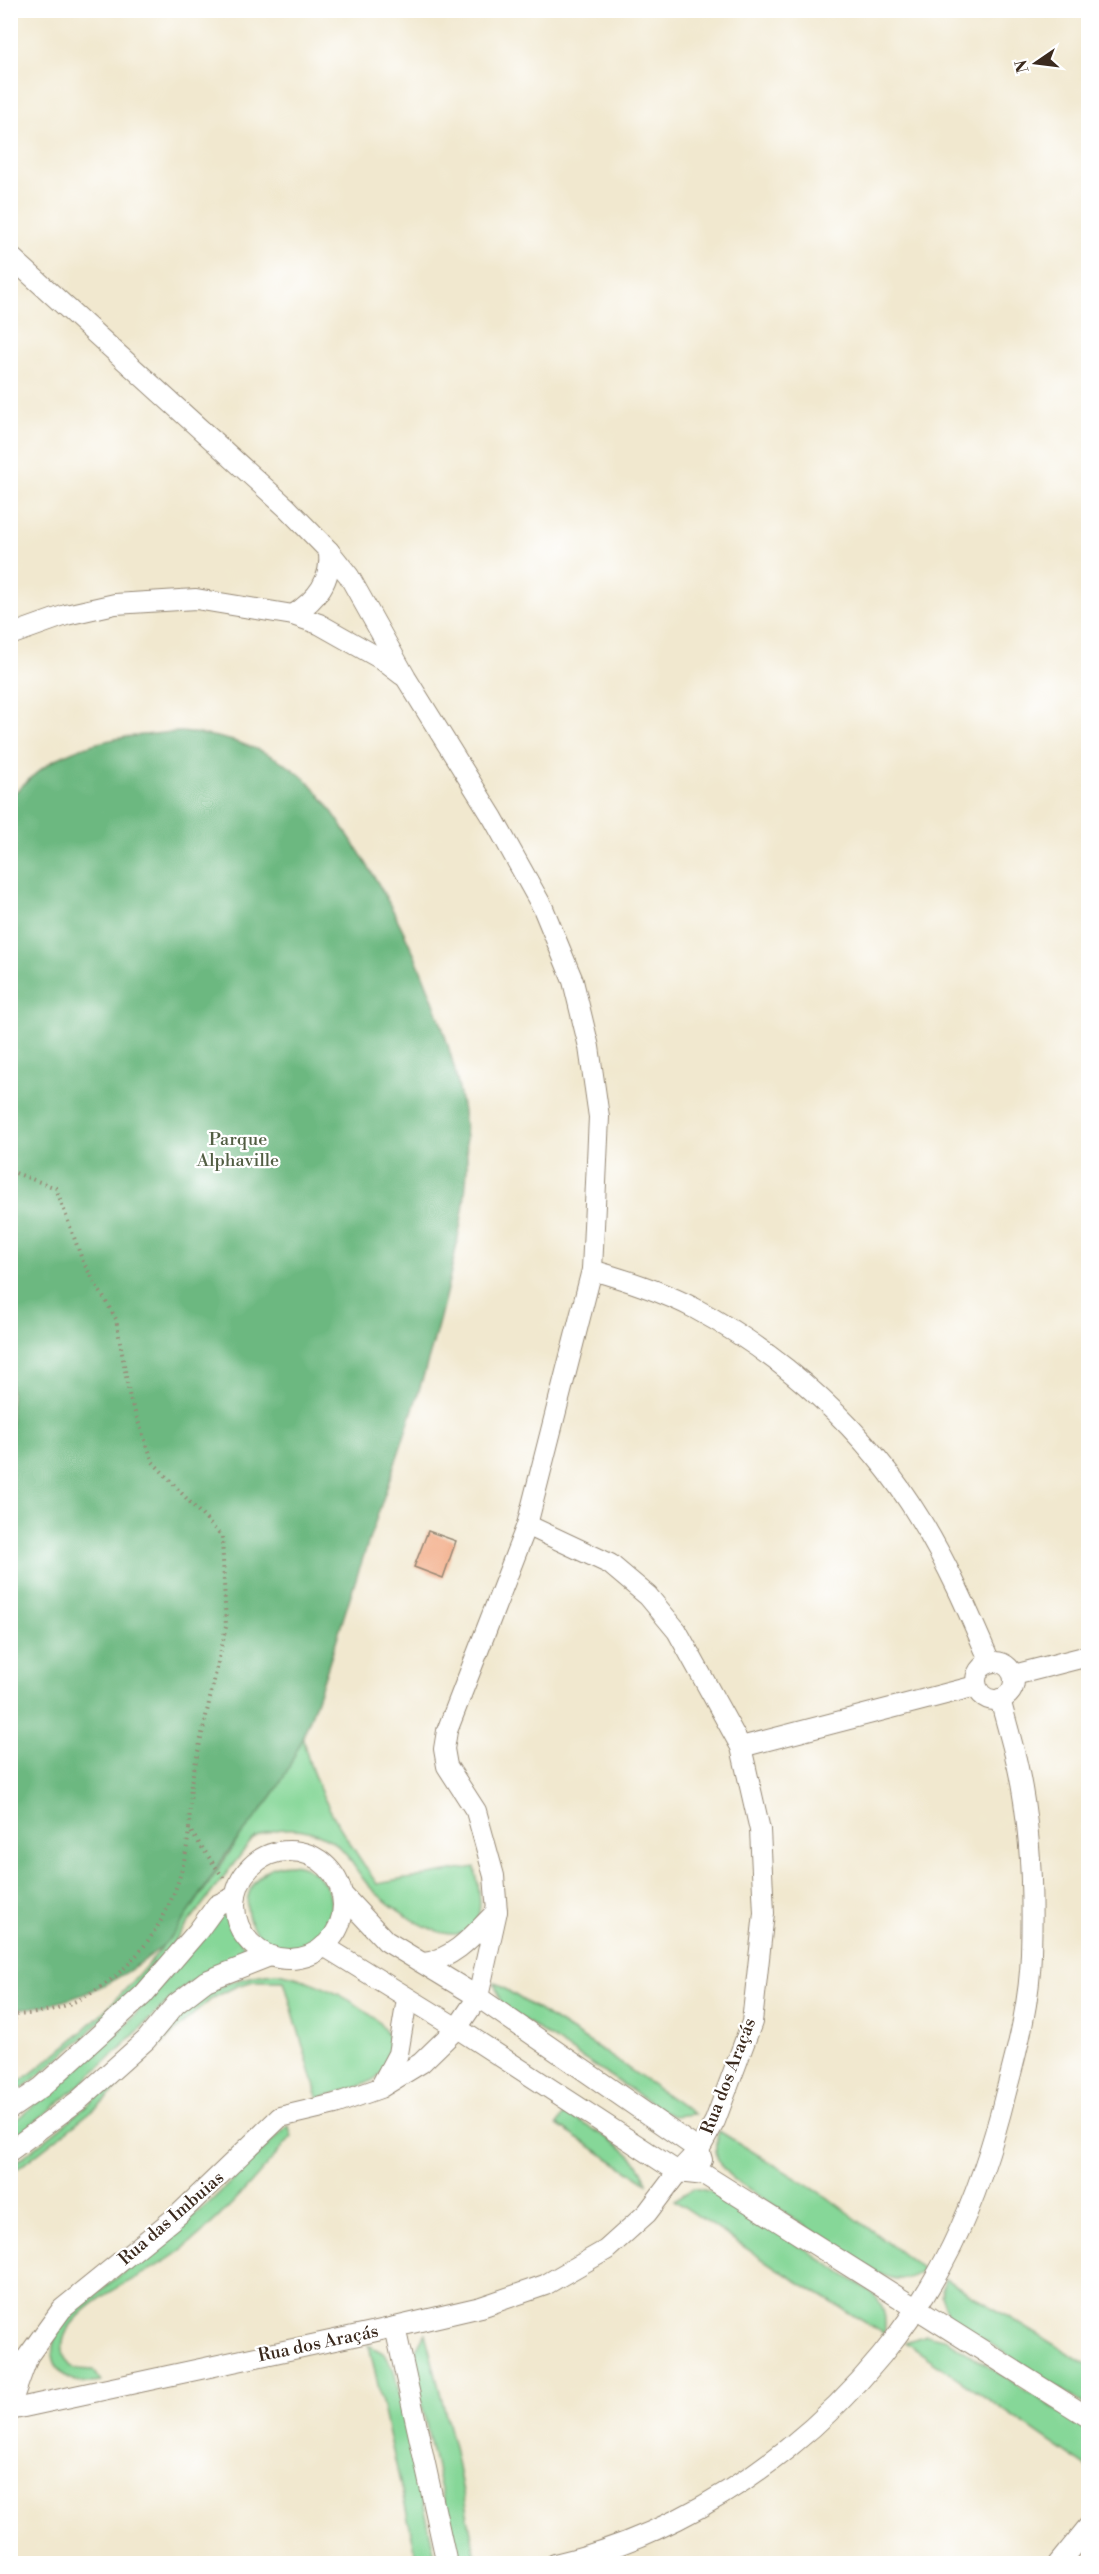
<svg xmlns="http://www.w3.org/2000/svg" width="1099" height="2574" viewBox="0 0 1099 2574" font-family="'Libre Bodoni',serif">
  <rect width="100%" height="100%" fill="#fff"/>
  <filter id="ink" filterUnits="userSpaceOnUse"><feTurbulence type="fractalNoise" baseFrequency=".0167" numOctaves="2"/><feDisplacementMap in="SourceGraphic" scale="12" xChannelSelector="R" yChannelSelector="G"/><feConvolveMatrix kernelMatrix="1 2 1 2 8 2 1 2 1" color-interpolation-filters="sRGB"/></filter>
  <filter id="wash" filterUnits="userSpaceOnUse"><feTurbulence type="fractalNoise" baseFrequency=".008" numOctaves="4" result="noise"/><feDisplacementMap in="SourceGraphic" scale="24" xChannelSelector="R" yChannelSelector="G"/><feGaussianBlur stdDeviation="1.35" result="paint"/><feColorMatrix in="noise" values="0 0 0 0 0 0 0 0 0 0 0 0 0 0 0 0 0 1.4 0 .05"/><feComposite in="paint" operator="in"/></filter>
  <g filter="url(#wash)">
    <rect width="100%" height="100%" fill="#f1e8cf"/>
    <g fill="#86d798" stroke="#60805b" stroke-width="1.5">
      <path d="M 302,1734 C 312,1790 346,1838 377,1884 L 475,1867 C 477,1881 482,1898 479,1912 C 468,1967 386,1905 368,1885 C 354,1869 348,1851 330,1840 C 306,1826 275,1824 252,1840 L 169,1948 L 134,1989 L 82,2039 L 11,2098 L 10,2089 C 60,2053 109,2011 149,1963 C 205,1897 249,1820 297,1748 Z"/>
      <circle cx="289" cy="1906" r="42"/>
      <path d="M 223,1913 L 250,1956 C 185,1972 164,2008 117,2051 C 83,2083 49,2113 11,2139 L 11,2124 L 78,2069 L 126,2025 Z"/>
      <path d="M 276,1973 C 312,1977 429,2025 379,2075 C 365,2089 336,2092 318,2098 L 284,1981 L 254,1981 L 237,1986 L 213,1998 L 190,2017 L 103,2102 L 11,2174 L 11,2166 C 56,2132 100,2097 141,2058 C 164,2036 183,2007 210,1991 C 232,1980 252,1975 276,1973 Z"/>
      <path d="M 494,1982 L 597,2047 L 694,2114 L 673,2116 L 665,2112 L 516,2015 L 501,2004 Z"/>
      <path d="M 565,2113 C 592,2130 639,2149 647,2183 L 557,2125 Z"/>
      <path d="M 288,2126 L 292,2136 C 256,2178 221,2220 177,2253 C 144,2278 97,2291 71,2325 C 60,2339 59,2357 74,2369 L 94,2370 L 101,2382 C 59,2389 40,2357 62,2322 L 209,2203 Z"/>
      <path d="M 719,2131 L 827,2197 L 924,2270 C 907,2282 896,2281 877,2273 L 735,2180 C 718,2167 711,2152 719,2131 Z"/>
      <path d="M 694,2188 L 717,2193 L 870,2291 C 884,2303 887,2316 884,2334 L 779,2270 L 674,2200 Z"/>
      <path d="M 945,2279 L 1088,2365 L 1088,2407 L 949,2317 L 941,2295 Z"/>
      <path d="M 425,2333 L 454,2447 L 477,2563 L 467,2563 L 454,2547 L 413,2367 L 414,2353 Z"/>
      <path d="M 926,2335 L 947,2340 L 1088,2430 L 1088,2468 L 905,2342 Z"/>
      <path d="M 369,2345 L 385,2354 L 394,2370 L 434,2551 L 432,2563 L 418,2563 Z"/>
    </g>
    <path fill="#6cb880" stroke="#54714f" stroke-width="1.5" d="M 181,732 C 224,735 272,749 305,779 C 322,795 335,816 348,835 C 408,924 468,1058 467,1167 C 466,1203 458,1240 450,1276 C 427,1379 389,1479 356,1579 C 334,1644 313,1728 278,1787 C 263,1811 242,1833 225,1856 C 207,1882 184,1927 161,1947 C 119,1983 66,2008 11,2009 L 11,796 C 23,785 36,772 50,763 C 89,738 137,735 181,732 Z"/>
    <g id="blocks">
      <path fill="#f1a47b" d="M 428,1531 L 456,1541 L 443,1578 L 414,1567 Z"/>
    </g>
  </g>
  <g filter="url(#ink)">
    <use href="#blocks" fill-opacity="0" stroke="#968976" stroke-width="1.5"/>
    <g fill="none" stroke-linecap="round" stroke-linejoin="round">
      <g stroke="#968976" stroke-width="22">
        <g id="street">
          <path d="M 10,256 L 287,508 L 329,551 L 349,576 L 406,678 L 493,818 L 543,908 L 573,981 L 589,1047 L 599,1117 L 592,1270 L 527,1525 L 447,1731 L 444,1749 L 447,1766 L 476,1811 L 494,1876 L 497,1911 L 478,1997 L 457,2028 L 421,2063 L 380,2088 L 335,2104 L 280,2117 L 178,2215 L 62,2309 L 28,2356 L 10,2406"/>
          <path d="M 293,615 C 317,599 332,581 329,551"/>
          <path d="M 10,635 L 66,615 L 115,604 L 196,599 L 293,615 L 319,624 L 381,659 L 402,675"/>
          <path d="M 592,1270 C 627,1280 661,1291 694,1308 C 784,1356 867,1431 920,1519 C 948,1564 969,1613 990,1662"/>
          <circle cx="995" cy="1681" r="19"/>
          <path d="M 1014,1675 L 1088,1656"/>
          <path d="M 741,1747 L 976,1686"/>
          <circle cx="289" cy="1905" r="54"/>
          <path d="M 341,1893 L 386,1941 L 478,1997 L 699,2150 L 702,2160"/>
          <path d="M 324,1946 L 457,2028 L 678,2172 L 705,2175 L 1088,2417"/>
          <path d="M 424,1963 C 455,1959 476,1932 497,1911"/>
          <path d="M 381,2086 L 398,2054 L 407,1999"/>
          <path d="M 10,2109 L 42,2087 L 143,1995 L 198,1931 L 217,1905 L 236,1896"/>
          <path d="M 10,2151 L 79,2100 L 146,2040 L 176,2004 L 206,1981 L 270,1956"/>
          <path d="M 395,2327 L 447,2564"/>
          <path d="M 10,2410 L 395,2327 L 481,2307 L 545,2285 L 606,2250 L 647,2213 L 678,2172 L 699,2150 L 715,2121 L 752,2022 L 764,1913 L 760,1830 L 741,1747 L 677,1631 L 648,1596 L 610,1564 L 527,1525"/>
          <path d="M 555,2564 C 722,2525 876,2401 952,2246 C 976,2197 993,2145 1006,2092 C 1018,2048 1030,1999 1031,1953 C 1033,1892 1031,1828 1018,1768 C 1013,1745 1006,1722 1000,1699"/>
          <path d="M 1058,2564 L 1088,2527"/>
        </g>
      </g>
      <g stroke="#968976" stroke-width="4" stroke-dasharray="1.5 4.5" stroke-linecap="butt">
        <path d="M 10,1171 L 56,1188 L 83,1262 L 116,1319 L 130,1399 L 153,1462 L 222,1537 L 226,1627 L 191,1783 L 189,1829 L 225,1880"/>
        <path d="M 10,2015 C 111,2015 181,1924 189,1829"/>
        <path d="M 10,2023 L 18,2016"/>
      </g>
      <use href="#street" stroke="#fff" stroke-width="20"/>
    </g>
  </g>
  <g text-anchor="middle" stroke-width="4.5" stroke-linejoin="round" paint-order="stroke">
    <g font-size="18" fill="#525e43" stroke="#fff">
      <text x="238" y="1145">Parque<tspan x="238" dy="21">Alphaville</tspan></text>
    </g>
    <g font-size="18" fill="#3b2a1e" stroke="#fff">
      <text transform="translate(728 2076) rotate(-69)" y="6">Rua dos Araçás</text>
      <text transform="translate(171 2218) rotate(-41)" y="6">Rua das Imbuias</text>
      <text transform="translate(318 2343) rotate(-12)" y="6">Rua dos Araçás</text>
    </g>
  </g>
  <rect width="1099" height="2574" fill="none" stroke="#fff" stroke-width="36"/>
  <g transform="translate(1036 63) rotate(256)" stroke="#ffffff" stroke-width="4.5" paint-order="stroke">
  <path d="M0-4.5L10 22L0 15L-10 22Z" fill="#3b2a1e"/>
  <text y="-9" font-size="16" font-weight="bold" text-anchor="middle" fill="#3b2a1e">N</text>
  </g>
</svg>
